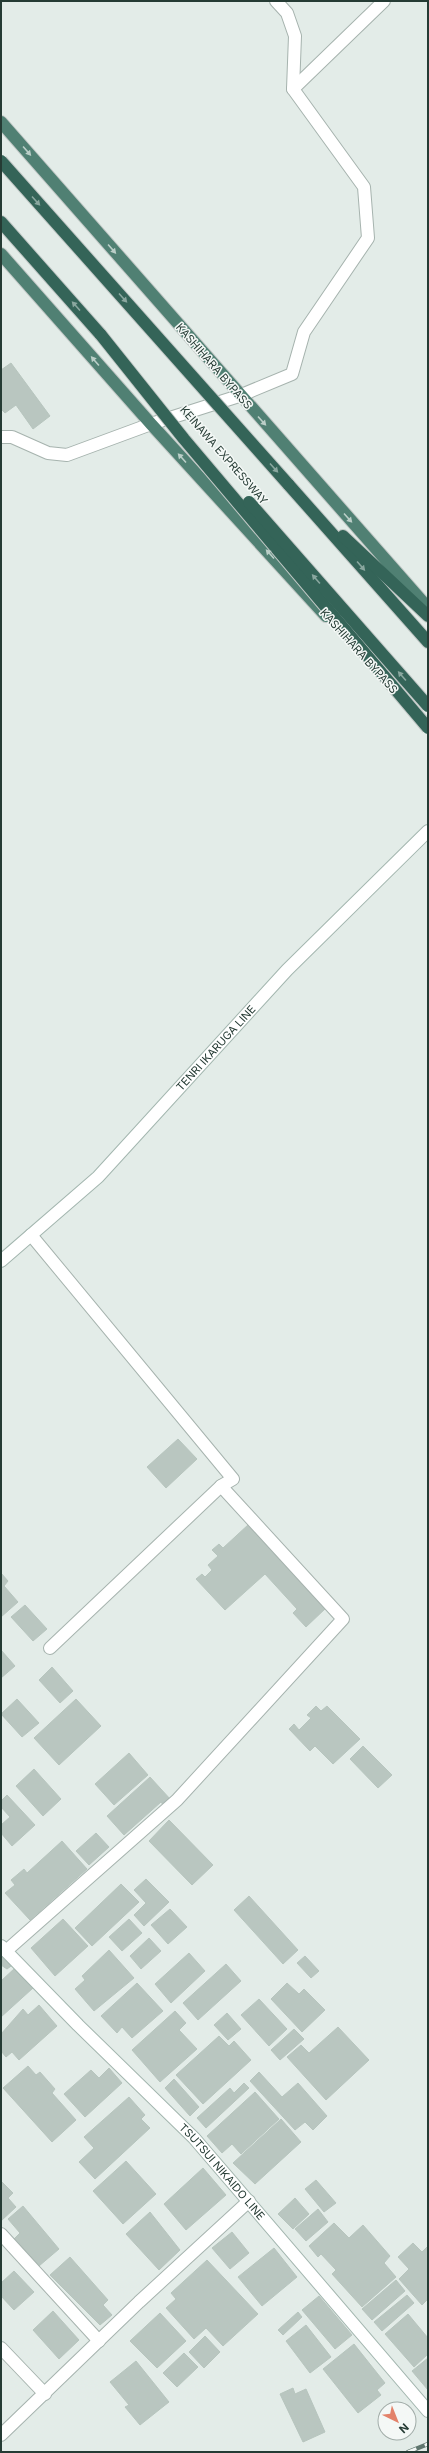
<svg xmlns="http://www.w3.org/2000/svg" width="429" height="2453" viewBox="0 0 429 2453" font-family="Inter,sans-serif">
  <rect width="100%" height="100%" fill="#e3ece8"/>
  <g fill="#b9c6c0" stroke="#b7c5be">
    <path d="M 11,363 L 50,416 L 33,429 L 16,405 L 5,413 L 1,409 L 1,370 Z"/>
    <path d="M 178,1439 L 197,1459 L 166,1488 L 147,1467 Z"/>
    <path d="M 249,1524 L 326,1608 L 306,1627 L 293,1613 L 297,1609 L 265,1574 L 225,1610 L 196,1579 L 202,1574 L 205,1577 L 212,1570 L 208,1565 L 218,1556 L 212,1550 L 219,1544 L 223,1548 Z"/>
    <path d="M 1,1573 L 8,1581 L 4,1586 L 18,1602 L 1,1617 Z"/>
    <path d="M 25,1605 L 47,1629 L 33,1641 L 11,1617 Z"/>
    <path d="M 1,1650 L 15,1666 L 1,1678 Z"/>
    <path d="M 52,1667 L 73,1691 L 60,1703 L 39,1680 Z"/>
    <path d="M 17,1699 L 39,1723 L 22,1737 L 1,1714 Z"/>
    <path d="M 76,1699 L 101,1726 L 59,1765 L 34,1738 Z"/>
    <path d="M 316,1706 L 321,1711 L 327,1706 L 360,1739 L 333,1764 L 315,1746 L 310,1751 L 289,1729 L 294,1724 L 299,1730 L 311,1718 L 307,1715 Z"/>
    <path d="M 363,1746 L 392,1775 L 378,1788 L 350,1759 Z"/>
    <path d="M 129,1753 L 148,1775 L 114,1805 L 95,1784 Z"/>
    <path d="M 34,1769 L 61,1799 L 43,1816 L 16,1786 Z"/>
    <path d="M 150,1777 L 171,1800 L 164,1806 L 161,1802 L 124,1835 L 107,1816 Z"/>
    <path d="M 7,1795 L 35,1825 L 12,1846 L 1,1833 L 1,1825 L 10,1817 L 1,1807 L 1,1801 Z"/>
    <path d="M 169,1820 L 213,1865 L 192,1885 L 149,1841 Z"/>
    <path d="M 96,1833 L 109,1847 L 89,1865 L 76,1851 Z"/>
    <path d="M 62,1841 L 87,1869 L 30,1920 L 5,1893 L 15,1885 L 11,1880 L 24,1869 L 27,1873 Z"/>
    <path d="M 146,1879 L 169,1902 L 144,1926 L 134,1915 L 146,1903 L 134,1890 Z"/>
    <path d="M 121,1884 L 139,1902 L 92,1946 L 75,1928 Z"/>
    <path d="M 249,1896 L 298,1950 L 283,1964 L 234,1910 Z"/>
    <path d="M 170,1909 L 187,1927 L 168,1944 L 151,1925 Z"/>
    <path d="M 63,1919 L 88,1946 L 55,1976 L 31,1948 Z"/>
    <path d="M 129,1919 L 142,1933 L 122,1951 L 109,1937 Z"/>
    <path d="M 149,1938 L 161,1951 L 141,1969 L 130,1956 Z"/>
    <path d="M 1,1949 L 14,1964 L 7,1969 L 1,1965 Z"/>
    <path d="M 109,1950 L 134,1978 L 94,2011 L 75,1989 L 85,1980 L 82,1976 Z"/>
    <path d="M 189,1953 L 205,1971 L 171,2003 L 155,1984 Z"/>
    <path d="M 305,1956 L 319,1971 L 311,1978 L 297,1963 Z"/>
    <path d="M 226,1964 L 241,1981 L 198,2020 L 183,2003 Z"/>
    <path d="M 15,1968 L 33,1988 L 1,2017 L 1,1981 Z"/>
    <path d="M 137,1983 L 163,2011 L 132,2038 L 122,2027 L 117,2033 L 101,2016 Z"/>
    <path d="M 287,1983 L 299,1994 L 304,1989 L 325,2010 L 302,2032 L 271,1999 Z"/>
    <path d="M 259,1999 L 287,2029 L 269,2046 L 241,2015 Z"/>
    <path d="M 39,2005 L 57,2026 L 19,2060 L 12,2052 L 6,2057 L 1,2051 L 1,2034 L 23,2009 L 28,2015 Z"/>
    <path d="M 175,2011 L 186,2023 L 179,2030 L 197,2049 L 160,2082 L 132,2050 Z"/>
    <path d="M 227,2013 L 241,2029 L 228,2040 L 214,2025 Z"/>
    <path d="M 338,2027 L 369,2060 L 326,2100 L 287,2057 L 301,2045 L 309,2053 Z"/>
    <path d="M 294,2029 L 304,2039 L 280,2060 L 271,2050 Z"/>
    <path d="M 219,2036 L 229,2046 L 234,2041 L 251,2060 L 203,2104 L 176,2075 Z"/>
    <path d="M 28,2066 L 36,2075 L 40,2072 L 55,2089 L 52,2093 L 76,2120 L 52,2142 L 3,2088 Z"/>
    <path d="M 109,2068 L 122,2083 L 85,2117 L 64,2094 L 91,2070 L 99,2078 Z"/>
    <path d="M 259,2072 L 282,2097 L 298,2083 L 327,2116 L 313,2130 L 305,2122 L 295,2130 L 250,2081 Z"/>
    <path d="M 174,2079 L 199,2107 L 190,2116 L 165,2088 Z"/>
    <path d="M 244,2083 L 249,2088 L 206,2128 L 197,2118 L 230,2088 L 234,2093 Z"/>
    <path d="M 255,2092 L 279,2119 L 241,2154 L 232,2144 L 222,2153 L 207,2136 Z"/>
    <path d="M 129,2097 L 145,2115 L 141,2119 L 150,2128 L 95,2179 L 79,2162 L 94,2148 L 84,2137 Z"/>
    <path d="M 281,2119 L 301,2142 L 255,2184 L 233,2163 Z"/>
    <path d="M 126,2161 L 156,2194 L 123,2224 L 93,2191 Z"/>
    <path d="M 203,2168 L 226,2195 L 186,2230 L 164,2204 Z"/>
    <path d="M 316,2180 L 336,2203 L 324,2212 L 305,2189 Z"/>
    <path d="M 1,2181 L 13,2193 L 8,2198 L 16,2207 L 1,2221 Z"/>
    <path d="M 295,2198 L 309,2214 L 293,2229 L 278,2214 Z"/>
    <path d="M 23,2206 L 59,2249 L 39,2266 L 14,2239 L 20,2233 L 8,2219 Z"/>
    <path d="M 318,2209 L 328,2222 L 306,2241 L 295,2229 Z"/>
    <path d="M 150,2212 L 180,2250 L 159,2270 L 126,2234 Z"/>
    <path d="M 334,2223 L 349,2238 L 363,2225 L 390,2256 L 384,2263 L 396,2277 L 362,2307 L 332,2274 L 336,2270 L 321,2254 L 318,2257 L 309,2246 Z"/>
    <path d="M 232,2232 L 249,2253 L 230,2269 L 212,2248 Z"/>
    <path d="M 413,2243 L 422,2252 L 428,2246 L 428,2299 L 422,2305 L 399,2279 L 409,2269 L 398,2257 Z"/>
    <path d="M 274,2248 L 297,2277 L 262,2306 L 238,2277 Z"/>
    <path d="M 70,2257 L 108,2300 L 103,2305 L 112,2315 L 100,2325 L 50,2275 Z"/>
    <path d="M 207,2260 L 258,2314 L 223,2346 L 206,2328 L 194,2339 L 166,2308 L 176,2299 L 171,2293 Z"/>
    <path d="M 14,2271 L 34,2292 L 14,2310 L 1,2296 L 1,2283 Z"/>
    <path d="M 396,2280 L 405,2291 L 372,2320 L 362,2309 Z"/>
    <path d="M 407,2295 L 414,2303 L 382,2331 L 374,2322 Z"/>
    <path d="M 319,2296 L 352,2335 L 335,2349 L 302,2310 Z"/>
    <path d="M 53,2311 L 79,2340 L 59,2359 L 33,2330 Z"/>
    <path d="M 298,2312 L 302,2317 L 283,2335 L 278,2330 Z"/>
    <path d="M 160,2313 L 186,2341 L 157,2368 L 130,2341 Z"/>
    <path d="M 408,2314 L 428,2338 L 428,2354 L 414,2367 L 385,2334 Z"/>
    <path d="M 306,2325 L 331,2357 L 310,2373 L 286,2341 Z"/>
    <path d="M 205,2336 L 220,2352 L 204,2368 L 189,2352 Z"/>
    <path d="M 354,2344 L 385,2383 L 377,2390 L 381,2395 L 358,2413 L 323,2369 Z"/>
    <path d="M 184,2353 L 198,2367 L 177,2387 L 163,2373 Z"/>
    <path d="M 428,2358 L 428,2390 L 412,2371 Z"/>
    <path d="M 136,2361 L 169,2402 L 140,2425 L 125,2407 L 129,2405 L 110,2382 Z"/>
    <path d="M 293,2388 L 295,2394 L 306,2389 L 325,2432 L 303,2442 L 280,2394 Z"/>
  </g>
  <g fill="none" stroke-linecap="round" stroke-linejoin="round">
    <g stroke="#a6b3ae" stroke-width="14">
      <g id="minor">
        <path d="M 293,89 L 384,1"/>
        <path d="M 1,437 L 12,437 L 48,453 L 67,455 L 151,424 L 239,396 L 292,374 L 304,332 L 368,238 L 364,187 L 293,89 L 295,36 L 287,13 L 276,1"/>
        <path d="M 50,1648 L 221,1486"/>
        <path d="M 6,1951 L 177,1800 L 343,1619 L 221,1486 L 233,1479 L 31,1235"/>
        <path d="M 1,2234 L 99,2341"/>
        <path d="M 1,2348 L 45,2394"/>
        <path d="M 1,2435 L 139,2302 L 249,2201"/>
      </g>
    </g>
    <g stroke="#a3b6af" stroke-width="14">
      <g id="secondary">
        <path id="s1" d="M 1,1261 L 98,1177 L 287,970 L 428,831"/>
        <path id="s2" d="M 1,1946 L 78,2025 L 194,2138 L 428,2411"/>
      </g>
    </g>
    <g stroke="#c2c8c6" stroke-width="14">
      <g id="trunk">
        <path d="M 1,122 L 428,608"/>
        <path d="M 1,254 L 151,424 L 326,616"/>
      </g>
    </g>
    <g stroke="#c2c8c6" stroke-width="14">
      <g id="motorway">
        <path d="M 1,222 L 101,335"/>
        <path d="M 288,484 L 428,642"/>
        <path d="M 343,536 L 428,616"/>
      </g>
    </g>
    <use href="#minor" stroke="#fff" stroke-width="12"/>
    <use href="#secondary" stroke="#fff" stroke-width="12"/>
    <use href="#trunk" stroke="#508073" stroke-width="12"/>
    <use href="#motorway" stroke="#346458" stroke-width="12"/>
    <g stroke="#60776f" stroke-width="4.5">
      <path id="rail" d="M 408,2452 L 428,2444"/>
    </g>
    <use href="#rail" stroke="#f4f8f6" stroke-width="3" stroke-dasharray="9" stroke-linecap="butt"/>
    <g stroke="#c2c8c6" stroke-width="14" stroke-linecap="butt">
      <g id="motorway-bridge">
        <path d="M 1,161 L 288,484"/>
        <path d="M 101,335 L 184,439 L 428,728"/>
        <path d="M 249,502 L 428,706"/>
      </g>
    </g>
    <use href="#motorway-bridge" stroke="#346458" stroke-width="12"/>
  </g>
  <defs><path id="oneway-solid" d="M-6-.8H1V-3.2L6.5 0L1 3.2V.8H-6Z"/></defs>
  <g fill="#bbcec8">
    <use href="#oneway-solid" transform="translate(27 151) rotate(49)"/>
    <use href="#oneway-solid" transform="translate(112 249) rotate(49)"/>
    <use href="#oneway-solid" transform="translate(95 361) rotate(-131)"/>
    <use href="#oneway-solid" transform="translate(262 421) rotate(48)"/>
    <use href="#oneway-solid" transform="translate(182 458) rotate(-132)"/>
    <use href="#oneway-solid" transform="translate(348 518) rotate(48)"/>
    <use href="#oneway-solid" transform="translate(270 554) rotate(-132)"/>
  </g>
  <g fill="#8aa79f">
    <use href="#oneway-solid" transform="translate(36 201) rotate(48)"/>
    <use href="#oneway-solid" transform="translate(123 298) rotate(48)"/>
    <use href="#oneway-solid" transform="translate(76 306) rotate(-132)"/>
    <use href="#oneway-solid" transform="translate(274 468) rotate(48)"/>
    <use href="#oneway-solid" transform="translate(361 566) rotate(49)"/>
    <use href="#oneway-solid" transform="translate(316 579) rotate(-131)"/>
    <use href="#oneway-solid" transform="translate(402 676) rotate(-131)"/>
  </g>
  <g text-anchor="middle" stroke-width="3" stroke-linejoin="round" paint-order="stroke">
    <g font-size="11" fill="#253b34" stroke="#f4f8f6">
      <text transform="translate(214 366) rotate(49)" y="4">KASHIHARA BYPASS</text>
      <text transform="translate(224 455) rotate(49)" y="4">KEINAWA EXPRESSWAY</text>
      <text transform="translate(359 651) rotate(48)" y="4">KASHIHARA BYPASS</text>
      <text dy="4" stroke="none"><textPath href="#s1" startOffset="303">TENRI IKARUGA LINE</textPath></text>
      <text dy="4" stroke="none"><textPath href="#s2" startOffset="316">TSUTSUI NIKAIDO LINE</textPath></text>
    </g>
  </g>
  <rect width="429" height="2453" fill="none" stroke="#253b34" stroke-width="4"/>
  <g transform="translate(397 2421) rotate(137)"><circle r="19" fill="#f4f8f6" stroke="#a1aca8"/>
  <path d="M0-3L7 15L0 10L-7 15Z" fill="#e3826a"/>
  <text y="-6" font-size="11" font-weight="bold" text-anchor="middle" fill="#253b34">N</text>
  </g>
</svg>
